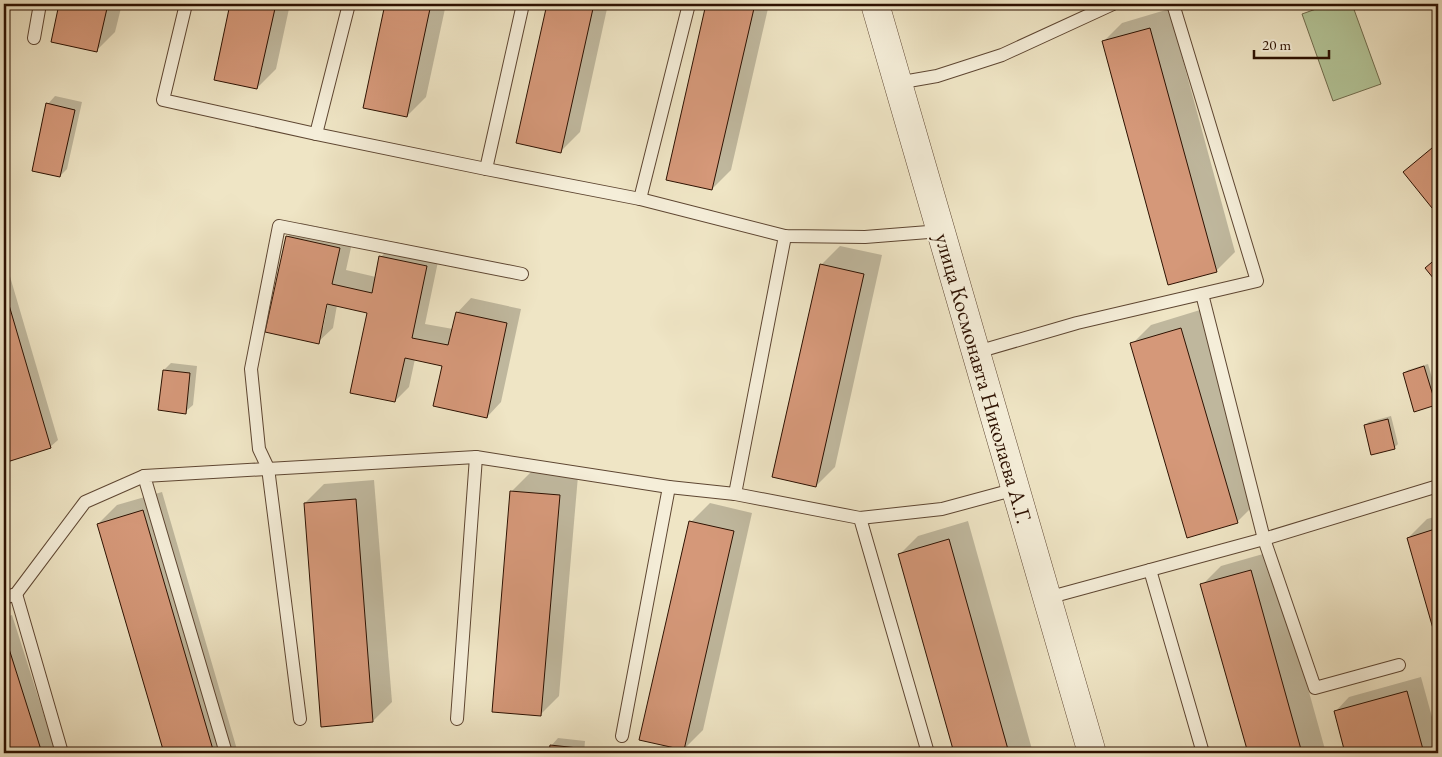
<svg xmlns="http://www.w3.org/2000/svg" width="1442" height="757" viewBox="0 0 1442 757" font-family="'EB Garamond',serif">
  <rect width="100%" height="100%" fill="#efe5c5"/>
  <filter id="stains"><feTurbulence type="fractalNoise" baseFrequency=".004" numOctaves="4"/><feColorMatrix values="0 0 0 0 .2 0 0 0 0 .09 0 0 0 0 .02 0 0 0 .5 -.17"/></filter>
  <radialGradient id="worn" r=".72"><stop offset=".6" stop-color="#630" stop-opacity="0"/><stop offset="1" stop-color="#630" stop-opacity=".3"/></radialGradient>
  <path fill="#b4c699" stroke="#706c4d" d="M 1330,4 L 1352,4 L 1381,84 L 1333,101 L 1302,14 Z"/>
  <g fill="#0003" fill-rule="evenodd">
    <path d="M 60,4 L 122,4 L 115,32 L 96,51 L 52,41 Z"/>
    <path d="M 231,4 L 290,4 L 276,69 L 257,88 L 215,79 Z"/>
    <path d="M 387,4 L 446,4 L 426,97 L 407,116 L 364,107 Z"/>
    <path d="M 548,4 L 608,4 L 580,132 L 561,151 L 518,142 Z"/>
    <path d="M 708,4 L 769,4 L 731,170 L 712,189 L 667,179 Z"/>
    <path d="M 1169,9 L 1235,252 L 1216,271 L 1103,42 L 1122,23 Z"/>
    <path d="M 55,96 L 82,102 L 67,169 L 60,176 L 48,104 Z"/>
    <path d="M 1438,143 L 1438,201 L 1432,206 L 1412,165 Z"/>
    <path d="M 301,223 L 354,234 L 346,270 L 376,277 L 381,257 L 395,242 L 440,252 L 425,324 L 453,329 L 457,313 L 471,298 L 521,309 L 501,402 L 487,417 L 444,365 L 415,359 L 409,387 L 395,401 L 369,312 L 337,305 L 333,328 L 318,342 L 287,237 ZM 327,298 L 329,298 L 323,328 L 321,328 Z"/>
    <path d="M 840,246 L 882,255 L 835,467 L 816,486 L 821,265 Z"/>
    <path d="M 4,256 L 58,440 L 50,447 L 4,461 Z"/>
    <path d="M 1200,310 L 1256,503 L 1237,522 L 1132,344 L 1151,325 Z"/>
    <path d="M 171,363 L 197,366 L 193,405 L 185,412 L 164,370 Z"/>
    <path d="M 1428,364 L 1438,398 L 1438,401 L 1435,404 L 1404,373 L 1408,370 Z"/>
    <path d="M 1391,416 L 1398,444 L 1394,448 L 1365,425 L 1369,422 Z"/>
    <path d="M 531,472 L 578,476 L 559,696 L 540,715 L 512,491 Z"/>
    <path d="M 374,480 L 392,702 L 373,721 L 305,503 L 324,484 Z"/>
    <path d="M 162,492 L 238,753 L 165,753 L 98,524 L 117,505 Z"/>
    <path d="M 710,503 L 752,513 L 703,730 L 684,749 L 691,522 Z"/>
    <path d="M 1438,516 L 1438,642 L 1408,538 L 1427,519 Z"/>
    <path d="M 968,521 L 1033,753 L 955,753 L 899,555 L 918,536 Z"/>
    <path d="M 1270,552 L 1326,753 L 1249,753 L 1202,585 L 1221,566 Z"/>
    <path d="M 12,615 L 56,753 L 11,753 L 4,730 L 4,618 Z"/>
    <path d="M 1421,677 L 1438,739 L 1438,753 L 1347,753 L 1335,712 L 1349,697 Z"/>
    <path d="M 558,738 L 585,741 L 584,753 L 550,753 L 551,746 Z"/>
  </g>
  <g fill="#d59879" stroke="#2d1101">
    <path d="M 59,4 L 108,4 L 97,52 L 51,42 Z"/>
    <path d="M 230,4 L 276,4 L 257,89 L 214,80 Z"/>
    <path d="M 385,4 L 431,4 L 407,117 L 363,108 Z"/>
    <path d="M 547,4 L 594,4 L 561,153 L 516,143 Z"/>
    <path d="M 706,4 L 755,4 L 712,190 L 666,180 Z"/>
    <path d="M 1150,28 L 1217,272 L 1168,285 L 1102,41 Z"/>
    <path d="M 46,103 L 75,110 L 60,177 L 32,171 Z"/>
    <path d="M 1438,143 L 1438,203 L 1432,208 L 1403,172 Z"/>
    <path d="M 286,236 L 340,248 L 332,284 L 372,293 L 379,256 L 427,266 L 412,338 L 448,345 L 456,312 L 507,323 L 487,418 L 433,406 L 442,366 L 405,358 L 395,402 L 350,393 L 367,313 L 327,304 L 319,344 L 265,332 Z"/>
    <path d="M 1438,257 L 1438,284 L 1425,268 Z"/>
    <path d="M 820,264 L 864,274 L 816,487 L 772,477 Z"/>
    <path d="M 4,288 L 51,448 L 4,463 Z"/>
    <path d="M 1181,328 L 1238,523 L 1187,538 L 1130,343 Z"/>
    <path d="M 1424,366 L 1436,405 L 1414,412 L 1403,373 Z"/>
    <path d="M 163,370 L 190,373 L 186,414 L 158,410 Z"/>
    <path d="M 1388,419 L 1395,449 L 1371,455 L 1364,425 Z"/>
    <path d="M 510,491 L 560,495 L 541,716 L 492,712 Z"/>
    <path d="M 356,499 L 373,722 L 321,727 L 304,503 Z"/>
    <path d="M 143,510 L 214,753 L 164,753 L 97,524 Z"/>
    <path d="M 689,521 L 734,531 L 684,750 L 639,740 Z"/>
    <path d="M 1438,528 L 1438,646 L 1407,538 Z"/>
    <path d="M 949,539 L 1009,753 L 954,753 L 898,554 Z"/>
    <path d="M 1251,570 L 1302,753 L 1248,753 L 1200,584 Z"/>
    <path d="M 4,633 L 42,753 L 10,753 L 4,734 Z"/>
    <path d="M 1407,691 L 1424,753 L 1345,753 L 1334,711 Z"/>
    <path d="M 550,745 L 578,748 L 577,753 L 549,753 Z"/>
  </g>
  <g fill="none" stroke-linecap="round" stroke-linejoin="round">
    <g stroke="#5e4632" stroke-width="14">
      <g id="service">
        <path d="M 186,4 L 163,100 L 316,134 L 486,169 L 640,199 L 785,236 L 865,237 L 941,231"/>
        <path d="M 34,38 L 40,4"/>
        <path d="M 897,83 L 937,76 L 1002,55 L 1113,4"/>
        <path d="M 316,134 L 349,4"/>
        <path d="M 486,169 L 523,4"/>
        <path d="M 640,199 L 689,4"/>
        <path d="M 1202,294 L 1264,539 L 1315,688 L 1399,665"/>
        <path d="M 977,352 L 1077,323 L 1257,281 L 1173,4"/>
        <path d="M 735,494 L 785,236"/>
        <path d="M 860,518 L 928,753"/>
        <path d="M 1150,570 L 1203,753"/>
        <path d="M 16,594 L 62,753"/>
        <path d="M 4,598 L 16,594 L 85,502 L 144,476"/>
        <path d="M 1047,598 L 1264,539 L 1438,486"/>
        <path d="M 300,719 L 268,468 L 259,449 L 251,369 L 279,226 L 522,274"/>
        <path d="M 457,719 L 476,457"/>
        <path d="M 622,736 L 669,487"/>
        <path d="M 226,753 L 144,476 L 476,457 L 669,487 L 735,494 L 860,518 L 942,509 L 1016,489"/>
      </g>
    </g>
    <g stroke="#5e4632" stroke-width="29">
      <path id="tertiary" d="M 875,4 L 1092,753"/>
    </g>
    <use href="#service" stroke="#f5eed9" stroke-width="12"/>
    <use href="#tertiary" stroke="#f5eed9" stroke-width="28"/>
  </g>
  <g text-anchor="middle" stroke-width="4" stroke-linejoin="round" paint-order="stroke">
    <g font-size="22" fill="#2d1101" stroke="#f5eed9">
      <text transform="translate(984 378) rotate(74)" y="8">улица Космонавта Николаева А.Г.</text>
    </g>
  </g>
  <rect width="1442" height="757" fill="none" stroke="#efe5c5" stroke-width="20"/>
  <rect x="5" y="5" width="1432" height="747" fill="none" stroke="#2d1101" stroke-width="2.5"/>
  <rect x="10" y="10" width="1422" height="737" fill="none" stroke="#2d1101"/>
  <path d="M1254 50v8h75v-8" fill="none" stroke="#2d1101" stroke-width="2.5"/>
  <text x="1262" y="50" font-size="15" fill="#2d1101" stroke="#f5eed9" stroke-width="4" paint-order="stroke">20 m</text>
  <rect width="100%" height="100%" filter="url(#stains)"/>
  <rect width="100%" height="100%" fill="url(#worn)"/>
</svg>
